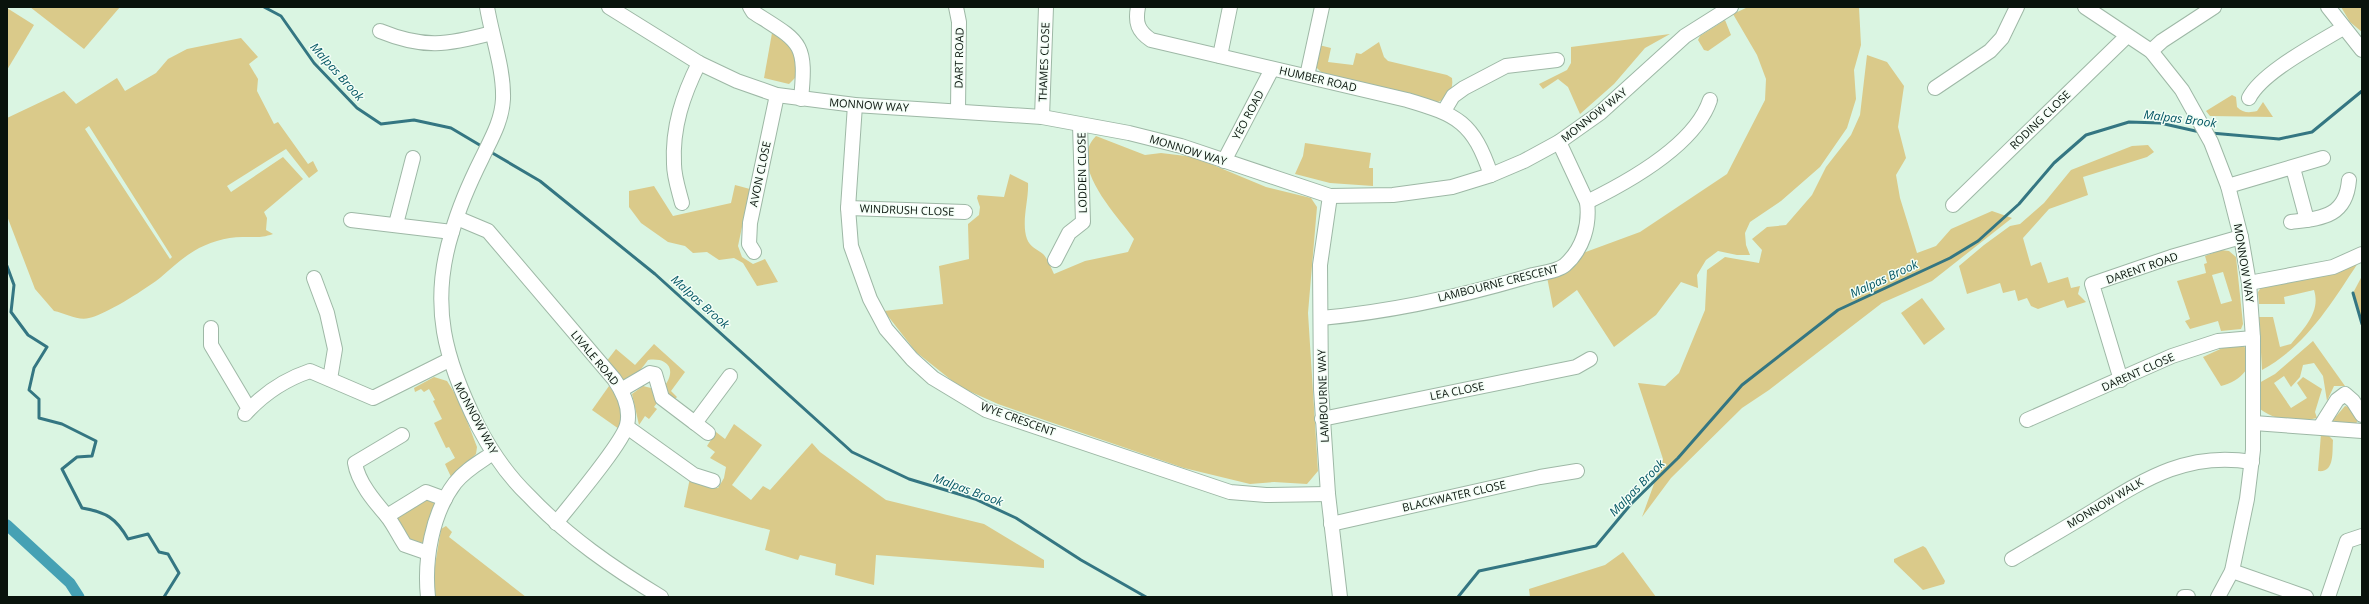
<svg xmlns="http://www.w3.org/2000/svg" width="2369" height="604" viewBox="0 0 2369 604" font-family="'Open Sans',sans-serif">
  <rect width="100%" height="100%" fill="#daf5e2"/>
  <g fill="#daca8a" fill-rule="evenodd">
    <path d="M 30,7 L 120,7 L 84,49 Z"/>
    <path d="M 1748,7 L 1859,7 L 1861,45 L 1854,70 L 1856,99 L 1847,128 L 1820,167 L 1781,201 L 1750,222 L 1745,233 L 1746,245 L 1750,255 L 1737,255 L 1718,251 L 1706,260 L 1697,275 L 1698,288 L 1681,282 L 1656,315 L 1614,347 L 1577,290 L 1553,308 L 1547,277 L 1583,253 L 1640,232 L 1727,174 L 1765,100 L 1766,79 L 1757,55 L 1733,14 Z"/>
    <path d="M 2341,7 L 2362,7 L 2362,32 L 2350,22 Z"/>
    <path d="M 7,8 L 34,25 L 7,70 Z"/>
    <path d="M 1725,20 L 1731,35 L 1708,51 L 1704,50 L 1698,40 L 1700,36 Z"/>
    <path d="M 772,33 L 794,49 L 799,74 L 789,84 L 764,78 Z"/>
    <path d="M 1670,34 L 1645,48 L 1614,84 L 1580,114 L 1568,87 L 1558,79 L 1543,89 L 1539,84 L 1567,70 L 1571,63 L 1571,47 Z"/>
    <path d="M 241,38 L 258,57 L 249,64 L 258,79 L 257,91 L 274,124 L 278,122 L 308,164 L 313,161 L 318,171 L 309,178 L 286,149 L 227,186 L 231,192 L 283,157 L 303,179 L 264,212 L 267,218 L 266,230 L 273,234 C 261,238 258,237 246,237 C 229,236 208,242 194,251 C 180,259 168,272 156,281 C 142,291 105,315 89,318 C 78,321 65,313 54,311 L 35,289 L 7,216 L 7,118 L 64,91 L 76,104 L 117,78 L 125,91 L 156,73 L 168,59 L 187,49 ZM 89,126 L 172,257 L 170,259 L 85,129 Z"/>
    <path d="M 1379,42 L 1384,57 L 1388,61 L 1447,75 L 1452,78 C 1454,90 1447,100 1435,103 L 1332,78 L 1332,75 L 1321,72 L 1316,67 L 1319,45 L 1331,48 L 1328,62 L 1353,65 L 1356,53 L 1361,54 Z"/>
    <path d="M 1867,55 L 1887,62 L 1904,86 L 1898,127 L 1906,158 L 1896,175 L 1900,198 L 1917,253 L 1936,246 L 1951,229 L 1992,211 L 2012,218 L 1932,281 L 1882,303 L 1769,390 L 1742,408 L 1671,478 L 1642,517 L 1663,459 L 1638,383 L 1665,386 L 1679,373 L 1705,310 L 1707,270 L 1725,257 L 1759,263 L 1762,250 L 1752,239 L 1767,227 L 1786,225 L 1812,195 L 1826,167 L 1851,135 L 1860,115 Z"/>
    <path d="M 2232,95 L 2236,97 L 2237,107 C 2243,113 2249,113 2257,111 L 2263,102 L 2273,117 L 2210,116 L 2206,111 Z"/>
    <path d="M 1096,136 L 1145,155 L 1161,153 L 1194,157 L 1266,187 L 1311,198 L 1317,207 L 1308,313 L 1318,471 L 1307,484 L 1274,482 L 1250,484 L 1184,468 L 998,404 L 960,387 L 916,352 L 884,311 L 943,304 L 939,266 L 969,259 L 968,224 L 979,215 L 980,207 L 977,198 L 978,195 L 1004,197 L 1010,174 L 1028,183 C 1029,200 1021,222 1027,239 C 1030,247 1037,249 1043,254 C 1048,259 1051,268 1054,274 L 1085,261 L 1128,252 L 1134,239 C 1116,214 1067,165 1096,136 Z"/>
    <path d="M 1305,143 L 1371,153 L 1369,168 L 1373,168 L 1373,186 L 1330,183 L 1295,174 L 1303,156 Z"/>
    <path d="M 2148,145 L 2154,152 L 2147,157 L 2083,177 L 2088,195 L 2049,209 L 2023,238 L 2031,266 L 2041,262 L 2048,283 L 2068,277 L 2071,288 L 2080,286 L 2078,294 L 2086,302 L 2067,308 L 2064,300 L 2038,309 L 2031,306 L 2027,298 L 2018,301 L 2015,290 L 2003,293 L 2000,283 L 1967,294 L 1959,266 L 1984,245 L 2010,226 L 2020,224 L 2044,203 L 2071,170 L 2132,146 Z"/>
    <path d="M 735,185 L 750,189 L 738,246 L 742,257 L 753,264 L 765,259 L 778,282 L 757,286 L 743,263 L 734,258 L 719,260 L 707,252 L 693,253 L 685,246 L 668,242 L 641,223 L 629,207 L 629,191 L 654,186 L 673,216 L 731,203 Z"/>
    <path d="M 2221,250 L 2229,251 L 2236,257 L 2243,324 L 2241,329 L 2221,331 L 2218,321 L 2190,329 L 2185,321 L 2190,319 L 2177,281 L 2206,273 L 2204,264 L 2207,263 L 2205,256 ZM 2223,272 L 2232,301 L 2221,304 L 2212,275 Z"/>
    <path d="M 2358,263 C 2331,304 2306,346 2262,370 L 2259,317 L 2273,317 L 2280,347 L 2291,344 C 2304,328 2321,312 2314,290 L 2284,297 L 2285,304 L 2259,304 L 2258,292 L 2262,286 Z"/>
    <path d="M 2362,276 L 2362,324 L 2353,293 Z"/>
    <path d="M 1922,298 L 1945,329 L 1924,345 L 1901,313 Z"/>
    <path d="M 2313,341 L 2345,386 L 2334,386 L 2327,401 L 2323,376 L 2314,363 L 2303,365 L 2300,377 L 2291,387 L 2284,376 L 2274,383 L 2291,408 L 2307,398 L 2297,383 L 2303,377 L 2322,389 L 2315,412 L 2317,418 C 2298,423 2273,421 2258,407 L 2259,383 L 2275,374 Z"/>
    <path d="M 654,344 L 685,372 L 671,391 L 677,397 L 674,400 L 665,393 L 663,388 C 677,372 670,357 648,360 C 641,369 636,379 622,380 L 606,362 L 616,349 L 635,365 Z"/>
    <path d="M 2229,345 L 2243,345 C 2259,364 2240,382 2221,386 L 2203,357 Z"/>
    <path d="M 434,377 L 447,381 L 459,400 L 477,447 L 476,454 L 452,479 L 445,464 L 455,458 L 449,447 L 446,448 L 434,423 L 442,419 L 433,401 L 435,400 L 429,389 L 424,392 L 421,389 L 415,392 L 414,388 Z"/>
    <path d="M 609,386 C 620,399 623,412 619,429 L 592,410 Z"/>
    <path d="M 643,386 L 655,389 L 659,400 L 654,407 L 657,409 L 649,419 L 645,416 L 639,425 L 632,394 Z"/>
    <path d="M 2345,406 L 2349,407 L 2358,419 L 2356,424 L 2334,423 L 2332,421 Z"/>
    <path d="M 734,424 L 762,445 L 732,485 L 751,500 L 763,486 L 770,490 L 812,443 L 820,452 L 886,500 L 984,524 L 1044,560 L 1044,568 L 876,555 L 874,585 L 835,575 L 836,564 L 800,555 L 798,560 L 765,550 L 770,530 L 684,507 L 690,478 L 708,487 L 718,488 L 724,478 L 726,467 L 710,458 L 715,452 L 707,446 L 716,432 L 725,439 Z"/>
    <path d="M 2321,434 L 2329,436 L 2333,440 C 2332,452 2335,473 2318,471 Z"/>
    <path d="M 428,499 L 436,503 L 427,539 L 423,543 L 406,540 L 396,521 L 397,517 Z"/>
    <path d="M 446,526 L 452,532 L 449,537 L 526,597 L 434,597 L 434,571 L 441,529 Z"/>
    <path d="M 1923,546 L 1926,548 L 1945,581 L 1944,584 L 1923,590 L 1894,562 L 1894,559 Z"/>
    <path d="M 1623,552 L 1656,597 L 1530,597 L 1529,589 L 1605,565 Z"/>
  </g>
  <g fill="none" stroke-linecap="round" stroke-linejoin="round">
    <g stroke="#347682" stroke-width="3">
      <path d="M 264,7 L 281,16 L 314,63 L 357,108 L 381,124 L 414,120 L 451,128 L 483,147"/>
      <path d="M 2211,133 L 2279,139 L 2312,132 L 2362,91"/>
      <path d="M 489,151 L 540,181 L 655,274 L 852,452 L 909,479 L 975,499 L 1016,518 L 1081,560 L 1146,597"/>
      <path d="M 7,266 L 14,285 L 11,312 L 28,335 L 47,347 L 34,368 L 29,390 L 39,399 L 39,418 L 62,424 L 96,441 L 92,456 L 77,457 L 62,469 L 82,508 C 106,512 116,518 128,539 L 148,534 L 159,552 L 168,554 L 179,573 L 164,597"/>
      <path d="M 2353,293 L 2362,324"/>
      <path d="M 1458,597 L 1479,571 L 1596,546 L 1631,504 L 1678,458 L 1742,385 L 1838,310 L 1950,258 L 1978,241 L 2019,204 L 2054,163 L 2086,135 L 2129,122 L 2160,123 L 2200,132"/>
    </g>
    <path stroke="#46a1b4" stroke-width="11" d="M 7,525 L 70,583 L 79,597"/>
    <g stroke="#9eb8a6" stroke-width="16">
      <g id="minor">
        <path d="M 487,7 C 492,37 504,69 503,99 C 502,121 491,139 482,158 C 470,182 459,207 452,232 C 429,305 445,360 478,426 C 491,451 508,476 529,496 C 568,537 613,568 661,597"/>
        <path d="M 609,7 L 699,63 L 737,81 L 777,95 L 855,105 L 1042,117 L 1129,133 L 1181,146 L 1330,196 L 1393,195 L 1452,187 L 1491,175 L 1524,161 L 1559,142 L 1600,113 L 1685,36 L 1731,7"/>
        <path d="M 750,7 L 753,12 C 800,42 807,41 801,99"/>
        <path d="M 956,7 L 959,22 L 958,110"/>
        <path d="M 1138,7 C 1135,23 1138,31 1151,40 L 1407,100 C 1458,115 1473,122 1491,175"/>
        <path d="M 2085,7 L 2151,51 L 2182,90 L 2211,142 L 2228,186 L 2241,237 L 2249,283 L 2253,338 L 2253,450 L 2247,499 L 2232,571 L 2218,597"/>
        <path d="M 2328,7 L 2362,50"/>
        <path d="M 380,31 C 424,49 447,45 492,33"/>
        <path d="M 2151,51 L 2162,41 L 2214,7"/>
        <path d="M 1220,56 L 1230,7"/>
        <path d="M 1307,76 L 1322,7"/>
        <path d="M 1935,88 L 1990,51 L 2002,38 L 2017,7"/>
        <path d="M 2249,98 C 2262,72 2317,44 2343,28"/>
        <path d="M 855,105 L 848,208 L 851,246 L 870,299 L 886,329 L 912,359 L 933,378 L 986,410 L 1230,492 L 1266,495 L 1328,494"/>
        <path d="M 1444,111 L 1453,96 L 1464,88 L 1506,66 L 1557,60"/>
        <path d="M 1042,117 L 1046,7"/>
        <path d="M 1224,161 L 1272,69"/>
        <path d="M 2293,168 L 2307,220"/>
        <path d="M 2228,186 L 2323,158"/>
        <path d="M 1330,196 L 1320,265 L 1321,389 L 1328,494 L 1340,597"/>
        <path d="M 1587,202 C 1628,182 1695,145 1710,100"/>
        <path d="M 682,203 C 679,191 674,177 674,164 C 672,127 683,95 699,63"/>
        <path d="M 1953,205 L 2127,36"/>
        <path d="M 848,208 L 965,212"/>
        <path d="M 457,218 L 488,231 L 614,379 C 623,392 631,409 627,425 C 622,444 571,504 556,523"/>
        <path d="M 351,220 L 452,232"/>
        <path d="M 2291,222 C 2322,218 2346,217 2349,180"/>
        <path d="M 396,224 L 413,158"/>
        <path d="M 754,252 L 749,244 L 750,223 L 777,95"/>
        <path d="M 1055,260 L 1069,233 L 1083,222 L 1080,125"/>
        <path d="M 314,278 L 327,313 L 335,349 L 330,379"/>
        <path d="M 2249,283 L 2333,267 L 2362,254"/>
        <path d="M 1321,318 C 1390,312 1466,295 1533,275 C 1542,273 1558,271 1565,265 C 1583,249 1590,225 1587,202 L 1559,142"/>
        <path d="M 211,328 L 211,345 L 249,409"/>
        <path d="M 2121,380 L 2092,284 L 2171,257 L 2241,237"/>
        <path d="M 621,390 L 650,373 L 655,374 L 662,398 L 695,423 L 730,376"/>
        <path d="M 245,414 C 263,394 286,379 310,371 L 373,398 L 449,360"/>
        <path d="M 1322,419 L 1576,367 L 1590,359"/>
        <path d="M 2027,420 L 2172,356 L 2218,341 L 2253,338"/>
        <path d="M 695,423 L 708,433"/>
        <path d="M 2254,423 L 2362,431"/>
        <path d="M 627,427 L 694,475 L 713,481"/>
        <path d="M 2320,427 L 2337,400 L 2345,394 L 2353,401 L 2362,415"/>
        <path d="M 402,435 L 355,463 C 358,482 374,501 387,516 C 394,525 399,536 405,545 L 428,553"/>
        <path d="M 387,516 L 426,492 L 445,499"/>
        <path d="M 1331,524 L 1540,477 L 1577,471"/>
        <path d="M 2012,559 C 2039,543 2067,527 2093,511 C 2145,479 2188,451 2252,462"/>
        <path d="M 2232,571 L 2306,597"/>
        <path d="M 428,597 C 424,560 432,513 455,483 C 465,470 480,462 493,453"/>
        <path d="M 2184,597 L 2188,597"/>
        <path d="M 2328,597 L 2347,541 L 2362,536"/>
      </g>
    </g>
    <use href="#minor" stroke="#fff" stroke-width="14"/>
  </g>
  <g text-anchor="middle" stroke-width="3" stroke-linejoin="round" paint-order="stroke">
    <g font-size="11" fill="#09130c" stroke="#f3fef6">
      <text transform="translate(959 58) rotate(-89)" y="4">DART ROAD</text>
      <text transform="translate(1044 62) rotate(-88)" y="4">THAMES CLOSE</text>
      <text transform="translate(1318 79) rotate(13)" y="4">HUMBER ROAD</text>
      <text transform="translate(869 105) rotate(4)" y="4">MONNOW WAY</text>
      <text transform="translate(1248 115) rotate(-62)" y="4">YEO ROAD</text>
      <text transform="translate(1594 115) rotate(-38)" y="4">MONNOW WAY</text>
      <text transform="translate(2040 120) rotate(-44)" y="4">RODING CLOSE</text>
      <text transform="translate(1188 150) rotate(17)" y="4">MONNOW WAY</text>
      <text transform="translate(1082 173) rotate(-91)" y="4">LODDEN CLOSE</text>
      <text transform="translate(760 174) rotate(-78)" y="4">AVON CLOSE</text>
      <text transform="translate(907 210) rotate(2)" y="4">WINDRUSH CLOSE</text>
      <text transform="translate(2244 263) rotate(81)" y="4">MONNOW WAY</text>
      <text transform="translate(2142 268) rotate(-19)" y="4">DARENT ROAD</text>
      <text transform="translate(1498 283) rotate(-14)" y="4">LAMBOURNE CRESCENT</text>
      <text transform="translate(595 358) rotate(50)" y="4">LIVALE ROAD</text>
      <text transform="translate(2138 372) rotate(-24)" y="4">DARENT CLOSE</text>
      <text transform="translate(1457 391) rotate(-11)" y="4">LEA CLOSE</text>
      <text transform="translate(1323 396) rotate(-92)" y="4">LAMBOURNE WAY</text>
      <text transform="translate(476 418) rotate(62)" y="4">MONNOW WAY</text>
      <text transform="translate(1018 419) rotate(20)" y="4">WYE CRESCENT</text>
      <text transform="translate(1454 496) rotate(-13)" y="4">BLACKWATER CLOSE</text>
      <text transform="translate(2105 503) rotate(-31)" y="4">MONNOW WALK</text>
    </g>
    <g font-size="12" font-style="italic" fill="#025563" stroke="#f3fef6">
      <text transform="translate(337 72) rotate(48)" y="4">Malpas Brook</text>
      <text transform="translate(2180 119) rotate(7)" y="4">Malpas Brook</text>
      <text transform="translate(1884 279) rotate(-25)" y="4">Malpas Brook</text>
      <text transform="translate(700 302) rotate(42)" y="4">Malpas Brook</text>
      <text transform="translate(1637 488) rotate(-46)" y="4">Malpas Brook</text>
      <text transform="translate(968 490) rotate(20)" y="4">Malpas Brook</text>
    </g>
  </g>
  <rect width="2369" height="604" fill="none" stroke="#09130c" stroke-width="16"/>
</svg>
